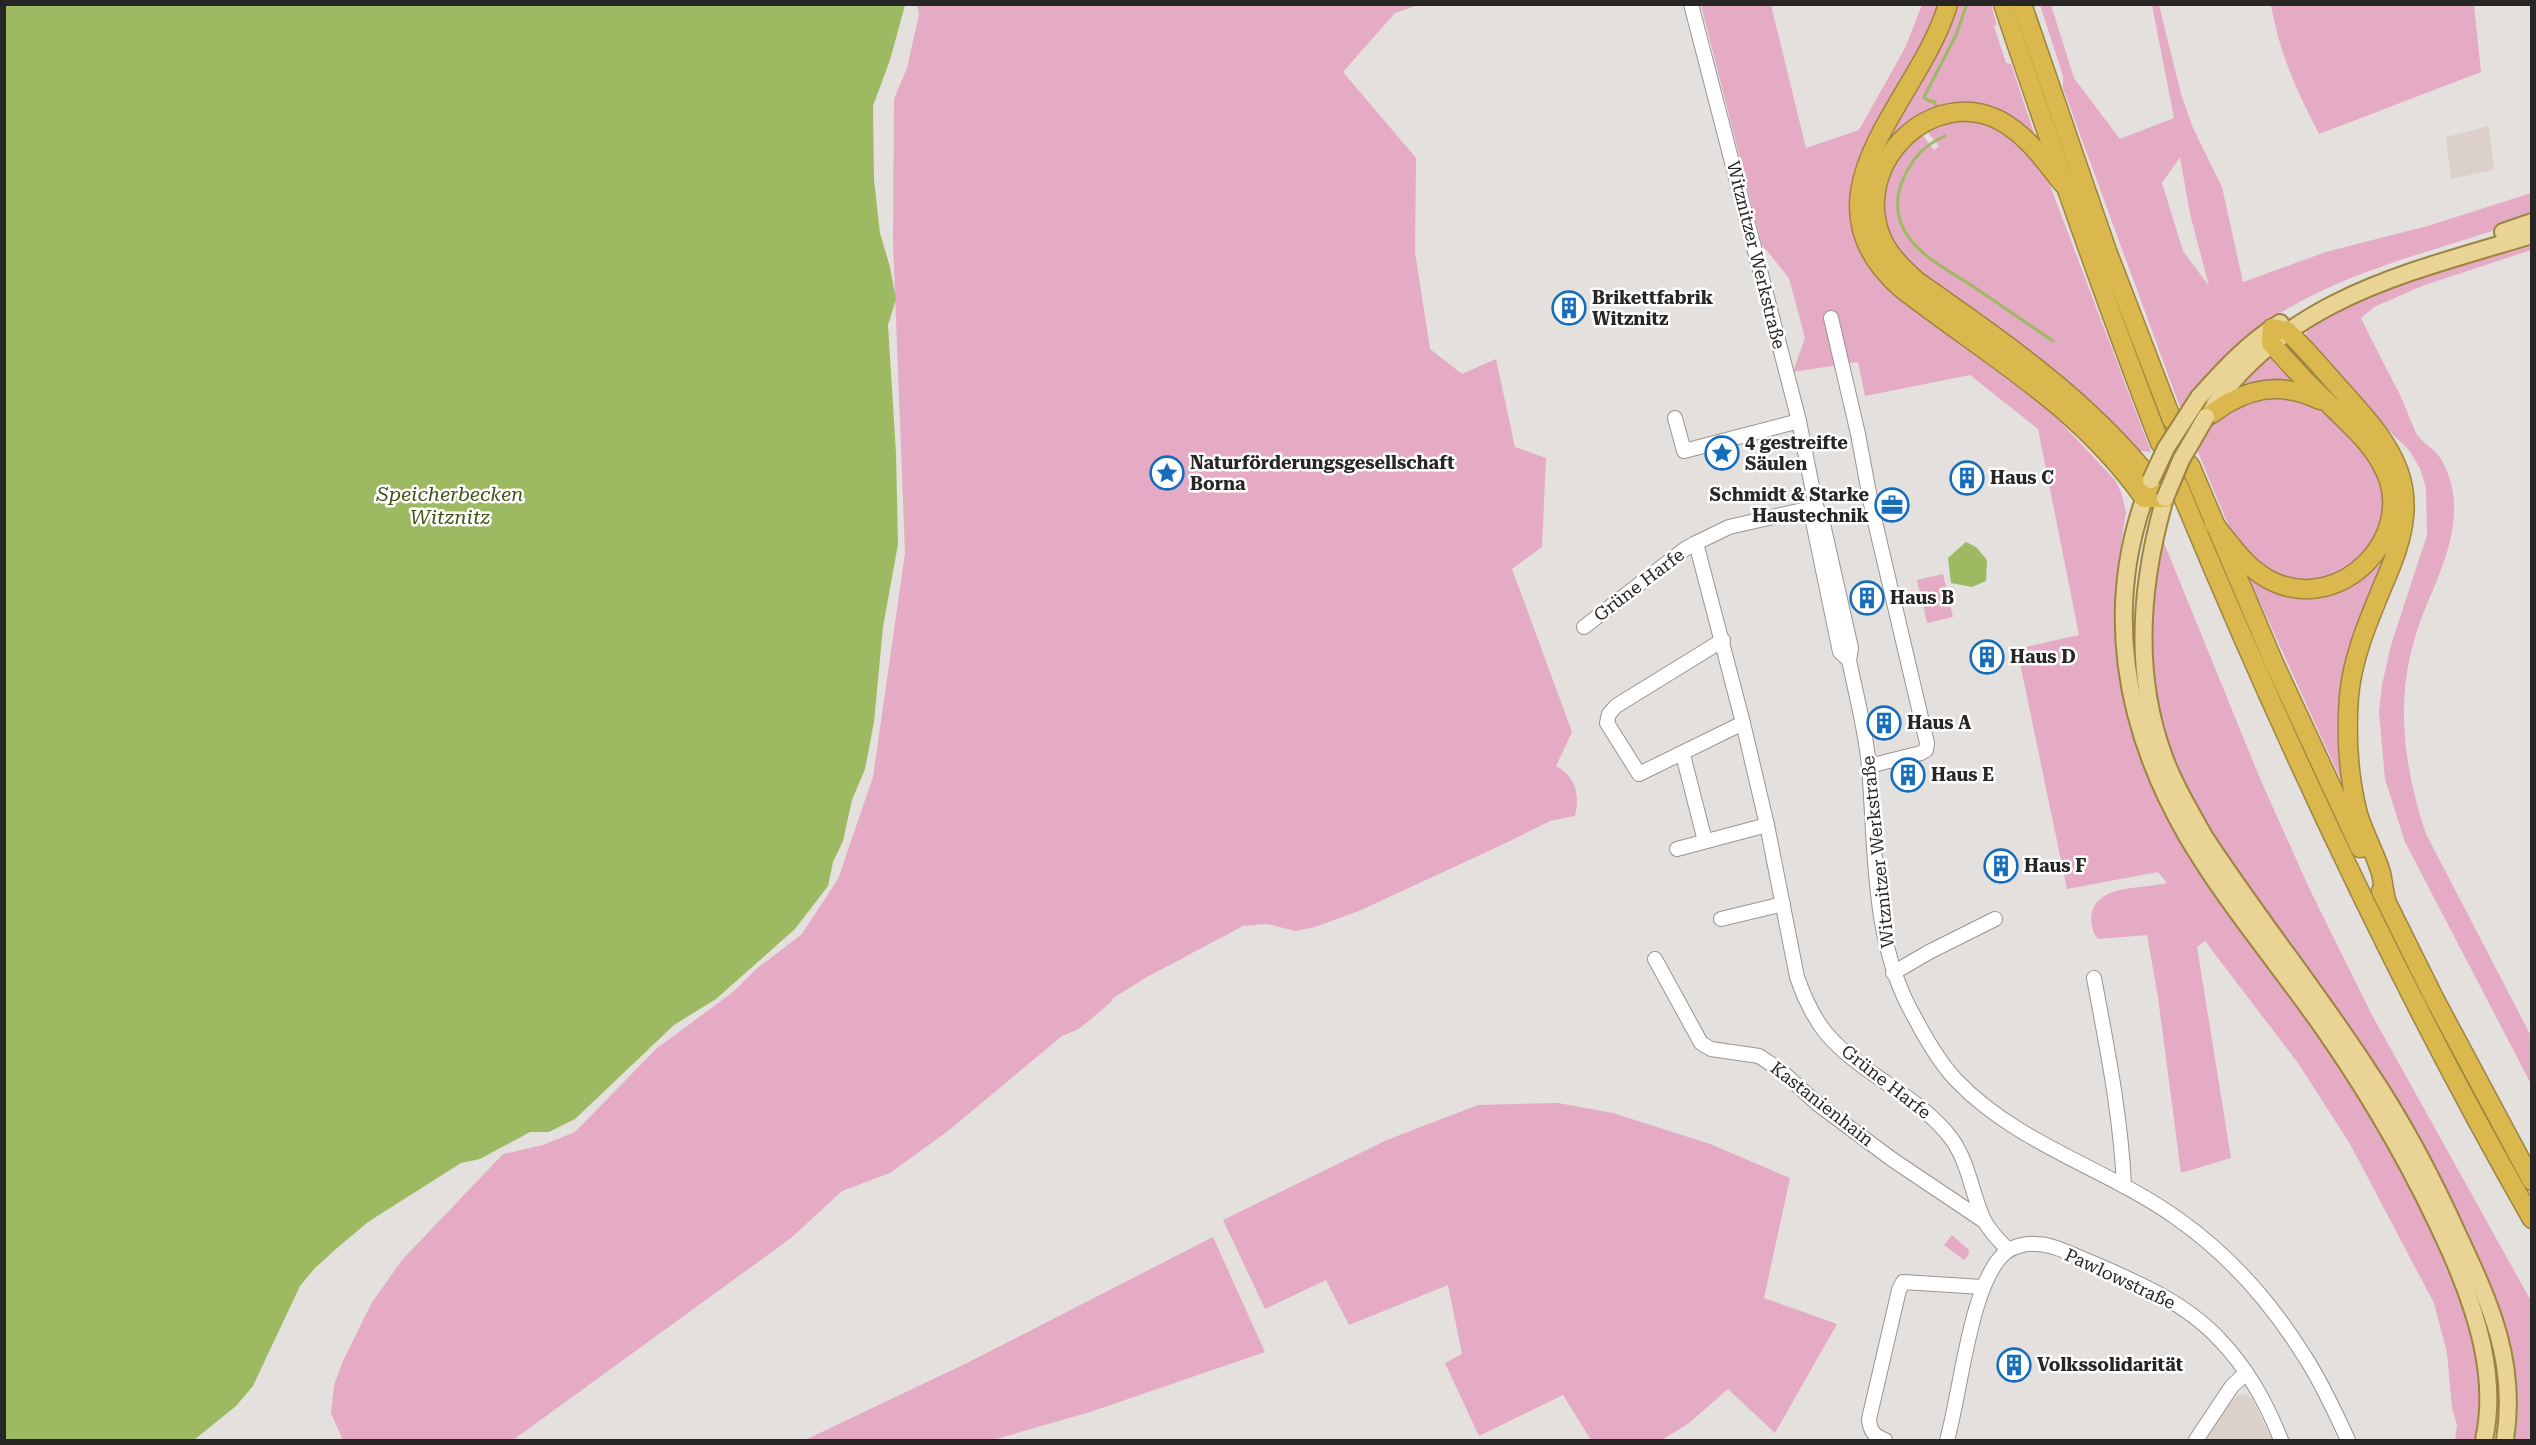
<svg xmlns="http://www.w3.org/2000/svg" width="2536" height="1445" viewBox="0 0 2536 1445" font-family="'Roboto Serif',serif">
  <rect width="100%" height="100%" fill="#e4e0dd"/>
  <g fill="#dcd1ca">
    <path d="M 2489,126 L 2494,170 L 2451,179 L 2446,137 Z"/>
    <path d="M 2238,1395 L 2246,1395 L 2252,1399 L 2272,1440 L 2204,1440 L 2219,1416 Z"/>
  </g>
  <g fill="#e5aac4" fill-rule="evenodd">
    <path d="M 917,5 L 1418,5 L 1395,13 L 1343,72 L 1416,158 L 1415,252 L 1430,349 L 1462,374 L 1496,359 L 1515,447 L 1546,458 L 1542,547 L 1512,569 L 1572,732 L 1556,766 C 1576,777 1580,795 1575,816 L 1550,821 L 1508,842 L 1361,910 L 1315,927 L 1296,931 L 1267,924 L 1243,926 L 1147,977 L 1113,998 L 1111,1002 L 1079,1029 L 1062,1036 L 948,1131 L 890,1173 L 842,1191 L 791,1238 L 513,1440 L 340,1440 L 342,1438 L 331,1413 L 334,1385 L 343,1361 L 371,1304 L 402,1260 L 503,1154 L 543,1145 L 575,1132 L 656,1049 L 733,992 L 755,970 L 802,934 L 838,879 L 873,777 L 905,553 L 893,241 L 894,99 L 907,68 L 919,14 Z"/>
    <path d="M 1701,5 L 1771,5 L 1806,148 L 1859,130 L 1905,48 L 1922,5 L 1941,5 L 1853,223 C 1860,251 1873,271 1893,292 L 2037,397 L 2115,480 L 2121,492 L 2126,512 L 2117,570 L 2114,627 L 2126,707 L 2139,752 L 2153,789 L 2175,831 L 2217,895 L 2340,1065 L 2372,1114 L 2432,1227 L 2469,1312 L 2480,1376 L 2477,1440 L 2455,1440 L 2457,1425 L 2452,1408 L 2447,1353 L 2434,1303 L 2350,1144 L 2298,1063 L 2205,941 L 2197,947 L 2231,1158 L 2181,1173 L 2158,997 L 2147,935 L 2098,939 C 2092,931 2090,923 2092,912 C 2099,884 2145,889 2167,883 L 2158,872 L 2067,889 L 2017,649 L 2079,635 L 2038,429 L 1970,375 L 1865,396 L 1858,362 L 1793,372 L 1805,338 L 1789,278 L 1762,245 Z"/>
    <path d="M 1953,5 L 1991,5 L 1997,25 L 1994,26 L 2006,63 L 2011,64 L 2034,133 L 2029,135 L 2016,124 L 1929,114 L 1870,199 L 1910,289 L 1864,203 L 1894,120 Z"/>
    <path d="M 2040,5 L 2051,5 L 2074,78 L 2120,139 L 2174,118 L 2152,5 L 2159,5 L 2181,94 L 2193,128 L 2222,187 L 2243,282 L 2326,252 L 2431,225 L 2531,193 L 2531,218 C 2439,251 2341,269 2259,327 C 2228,349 2203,379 2181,410 L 2063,88 L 2063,76 ZM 2180,157 L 2190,214 L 2209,286 L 2183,251 L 2162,183 Z"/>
    <path d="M 2271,5 L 2474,5 L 2481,72 L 2319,134 C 2296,89 2280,55 2271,5 Z"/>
    <path d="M 1968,118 L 2004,127 L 2039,161 L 2048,180 L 2151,452 L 2138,451 L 1930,284 L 1892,246 L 1881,201 L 1893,157 L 1922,134 L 1934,150 L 1939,146 L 1928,133 L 1927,127 Z"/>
    <path d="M 2531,239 L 2531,250 L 2422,286 L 2374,307 L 2361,318 C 2373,344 2387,369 2400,395 C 2406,407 2410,420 2416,433 C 2421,442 2432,447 2438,455 C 2446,465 2451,481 2453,493 C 2460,548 2428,591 2414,641 C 2395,706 2405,771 2426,834 L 2531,1036 L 2531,1084 L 2405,842 L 2385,779 L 2379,712 L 2382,685 L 2391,645 L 2427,535 L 2426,488 L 2420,468 L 2409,450 L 2363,406 L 2305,340 L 2308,326 L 2337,305 Z"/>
    <path d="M 2268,351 L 2306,388 L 2233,394 Z"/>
    <path d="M 2259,395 L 2305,398 L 2338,420 L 2379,470 L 2386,504 L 2380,536 L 2349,572 L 2304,584 L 2270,575 L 2240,547 L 2230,529 L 2197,450 L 2217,418 Z"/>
    <path d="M 2395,532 L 2362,621 L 2344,776 L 2340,778 L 2248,576 L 2318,593 Z"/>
    <path d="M 2162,538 L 2261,781 L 2310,890 L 2372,1015 L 2531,1301 L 2531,1440 L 2512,1440 C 2515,1403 2514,1370 2507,1334 L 2194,805 C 2186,787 2175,769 2169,751 C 2145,680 2151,610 2162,538 Z"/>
    <path d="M 1943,574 L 1953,617 L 1927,623 L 1917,580 Z"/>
    <path d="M 1558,1103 L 1613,1113 L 1710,1144 L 1790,1178 L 1764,1298 L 1837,1324 L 1775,1433 L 1728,1389 L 1689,1423 L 1662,1440 L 1591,1440 L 1563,1395 L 1479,1436 L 1445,1363 L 1462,1354 L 1448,1285 L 1349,1325 L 1326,1280 L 1265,1309 L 1223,1220 L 1387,1140 L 1478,1105 Z"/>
    <path d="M 1952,1235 L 1969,1250 L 1968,1256 L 1964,1260 L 1944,1245 Z"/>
    <path d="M 1213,1237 L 1265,1352 L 1090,1412 L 993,1440 L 805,1440 L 967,1363 Z"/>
  </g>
  <g fill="#9dba63">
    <path d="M 5,4 L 905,5 L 890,60 L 873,106 L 874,180 L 880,233 L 890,267 L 896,299 L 888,325 L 896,453 L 898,544 L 883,627 L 874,722 L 865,769 L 852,800 L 843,841 L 833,862 L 828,886 L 795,929 L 716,999 L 674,1025 L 575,1119 L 549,1132 L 530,1132 L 480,1159 L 461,1163 L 368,1222 L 336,1249 L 315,1268 L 300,1286 L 253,1386 L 236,1406 L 194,1440 L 5,1440 Z"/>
    <path d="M 1966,542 L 1976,547 L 1987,560 L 1986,581 L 1972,587 L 1951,583 L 1948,558 Z"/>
  </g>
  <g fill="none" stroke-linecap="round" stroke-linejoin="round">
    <g stroke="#9dba63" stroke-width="3">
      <path d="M 1936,105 L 1934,101 L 1929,101 L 1924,97 L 1956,35 L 1967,4"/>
      <path d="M 1945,136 C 1925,145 1913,157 1904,177 C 1896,194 1895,212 1904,230 C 1918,256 1950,271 1974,287 C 2000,305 2027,323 2053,341"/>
    </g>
    <g stroke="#999593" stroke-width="16">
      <g id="minor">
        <path d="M 1691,4 L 1799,421 L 1816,507 L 1821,515 L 1851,648 L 1849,660 C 1856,695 1866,731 1869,767 C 1876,851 1871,943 1915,1018 C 1926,1039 1940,1063 1956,1080 C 2018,1145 2107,1168 2178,1219 C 2229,1255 2272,1304 2305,1357 C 2322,1383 2335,1412 2348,1440"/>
        <path d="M 1831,318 L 1858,434 L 1872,509 L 1927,743 L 1926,750 L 1921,753 L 1869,766"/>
        <path d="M 1675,418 L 1684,451 L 1799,421"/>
        <path d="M 1816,507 L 1729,527 L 1696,543 L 1743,723 L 1767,825 L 1797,977 C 1804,997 1812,1016 1826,1033 C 1861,1075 1917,1094 1951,1138 C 1969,1163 1971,1191 1983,1218 C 1988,1230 1999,1240 2008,1250"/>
        <path d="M 1816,507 L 1812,517 L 1840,652 L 1849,660"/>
        <path d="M 1584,627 L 1685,549 L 1696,543"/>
        <path d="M 1723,640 L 1616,706 L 1609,714 L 1607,723 L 1639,774 L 1743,723"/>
        <path d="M 1683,755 L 1705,841"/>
        <path d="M 1677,849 L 1767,825"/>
        <path d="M 1721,919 L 1783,904"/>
        <path d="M 1655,959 L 1701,1043 L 1711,1049 L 1759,1056 L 1780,1070 L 1819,1105 L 1893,1160 L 1984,1221"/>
        <path d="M 1893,973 L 1929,952 L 1995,919"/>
        <path d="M 2094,978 C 2107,1047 2121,1117 2124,1186"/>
        <path d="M 1885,1440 C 1874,1436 1870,1431 1869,1419 L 1899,1290 L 1903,1282 L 1982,1287"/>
        <path d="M 1947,1440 C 1961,1393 1970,1281 2006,1252 C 2014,1246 2027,1243 2036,1244 C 2053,1244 2073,1255 2088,1261 C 2135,1281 2185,1302 2220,1340 C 2247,1368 2267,1404 2281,1440"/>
        <path d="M 2196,1440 L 2232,1386 L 2246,1373"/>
      </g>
    </g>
    <g stroke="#9c8540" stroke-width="20">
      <g id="major">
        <path d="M 2503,232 L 2532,222"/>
        <path d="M 2199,397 C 2223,370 2249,342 2280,323"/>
        <path d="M 2206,417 C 2282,299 2406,273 2532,235"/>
        <path d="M 2149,486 C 2102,606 2124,727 2187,836 C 2228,906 2282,968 2328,1035 C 2375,1103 2416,1175 2450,1251 C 2476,1310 2498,1376 2484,1440"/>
        <path d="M 2165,498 C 2141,581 2133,671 2163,754 C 2173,783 2189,809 2204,836 C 2256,916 2316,990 2368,1070 C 2403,1122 2433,1179 2459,1237 C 2491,1305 2517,1363 2505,1440"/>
      </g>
    </g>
    <g stroke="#9c8540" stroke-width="21">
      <g id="highway">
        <path d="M 1948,4 C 1920,101 1794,195 1902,289 C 1991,358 2077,404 2144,498 L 2165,498"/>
        <path d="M 2003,4 C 2053,152 2104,298 2160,443"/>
        <path d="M 2022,4 L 2107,251 L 2172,420"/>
        <path d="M 2063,184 C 2044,160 2027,135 1999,120 C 1932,87 1856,160 1879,231 C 1885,251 1901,267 1917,281 C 2009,346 2098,406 2165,498"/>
        <path d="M 2206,417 C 2215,413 2221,406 2230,402 C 2260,385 2289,385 2320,400"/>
        <path d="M 2190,465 L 2274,663 L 2360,848"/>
        <path d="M 2178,485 C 2282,736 2397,983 2532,1219"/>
        <path d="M 2214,524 C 2232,546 2249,572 2276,583 C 2342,611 2414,538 2386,473 C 2374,445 2351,426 2331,406 C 2310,386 2290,365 2271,343 L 2272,328 L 2287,331 C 2307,350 2324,371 2343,392 C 2395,449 2423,487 2391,566 C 2374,608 2353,651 2349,696 C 2346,736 2348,775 2358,814 C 2364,834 2375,853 2381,873 C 2383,882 2384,892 2386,900"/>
        <path d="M 2381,891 L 2434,998 L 2532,1181"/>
      </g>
    </g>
    <use href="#minor" stroke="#fff" stroke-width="14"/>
    <use href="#major" stroke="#e9d495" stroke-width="16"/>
    <use href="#highway" stroke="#dbb84e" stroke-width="18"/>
    <g stroke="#9c8540" stroke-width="20" stroke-linecap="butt">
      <g id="major-bridge">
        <path d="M 2151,480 L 2166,448 L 2199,397"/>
        <path d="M 2165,498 L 2181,460 L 2206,417"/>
      </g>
    </g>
    <use href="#major-bridge" stroke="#e9d495" stroke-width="16"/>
  </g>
  <defs>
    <g id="building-ring" transform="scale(1.725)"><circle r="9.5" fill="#fff" stroke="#156dbb" stroke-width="1.5"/><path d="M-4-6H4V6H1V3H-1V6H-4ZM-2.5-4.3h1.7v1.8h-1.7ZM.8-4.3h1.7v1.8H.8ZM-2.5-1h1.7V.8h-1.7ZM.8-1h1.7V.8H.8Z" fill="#156dbb"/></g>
    <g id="sight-ring" transform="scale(1.725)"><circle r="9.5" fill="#fff" stroke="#156dbb" stroke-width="1.5"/><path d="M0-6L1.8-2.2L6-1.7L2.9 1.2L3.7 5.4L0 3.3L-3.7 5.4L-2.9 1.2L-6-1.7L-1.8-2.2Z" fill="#156dbb"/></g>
    <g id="office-ring" transform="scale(1.725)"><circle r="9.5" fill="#fff" stroke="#156dbb" stroke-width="1.5"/><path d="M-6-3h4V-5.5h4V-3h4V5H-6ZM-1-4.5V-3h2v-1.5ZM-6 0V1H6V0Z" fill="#156dbb"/></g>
  </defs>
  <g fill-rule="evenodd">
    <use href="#building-ring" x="1569" y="308"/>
    <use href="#sight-ring" x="1722" y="453"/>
    <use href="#sight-ring" x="1167" y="473"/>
    <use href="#building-ring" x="1967" y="478"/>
    <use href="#office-ring" x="1892" y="505"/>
    <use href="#building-ring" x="1867" y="598"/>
    <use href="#building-ring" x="1987" y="657"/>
    <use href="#building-ring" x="1884" y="723"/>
    <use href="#building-ring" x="1908" y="775"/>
    <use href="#building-ring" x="2001" y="866"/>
    <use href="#building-ring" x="2014" y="1365"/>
  </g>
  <g text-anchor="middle" stroke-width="5" stroke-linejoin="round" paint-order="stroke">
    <g font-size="18" fill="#282625" stroke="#fff">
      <text transform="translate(1756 255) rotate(76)" y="6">Witznitzer Werkstraße</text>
      <text transform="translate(1639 585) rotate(-37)" y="6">Grüne Harfe</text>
      <text transform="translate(1878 852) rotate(-96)" y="6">Witznitzer Werkstraße</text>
      <text transform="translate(1886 1082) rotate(38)" y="6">Grüne Harfe</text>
      <text transform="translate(1822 1104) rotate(38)" y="6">Kastanienhain</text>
      <text transform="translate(2120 1279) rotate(25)" y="6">Pawlowstraße</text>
    </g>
    <g font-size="18" font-weight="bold" fill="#282625" stroke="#fff" text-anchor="start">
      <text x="1592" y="304">Brikettfabrik<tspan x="1592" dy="21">Witznitz</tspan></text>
      <text x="1745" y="449">4 gestreifte<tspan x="1745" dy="21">Säulen</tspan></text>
      <text x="1190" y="469">Naturförderungsgesellschaft<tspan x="1190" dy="21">Borna</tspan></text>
      <text x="1990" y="484">Haus C</text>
      <text x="1869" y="501" text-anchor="end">Schmidt &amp; Starke<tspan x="1869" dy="21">Haustechnik</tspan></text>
      <text x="1890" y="604">Haus B</text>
      <text x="2010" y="663">Haus D</text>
      <text x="1907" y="729">Haus A</text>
      <text x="1931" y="781">Haus E</text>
      <text x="2024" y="872">Haus F</text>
      <text x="2037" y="1371">Volkssolidarität</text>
    </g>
    <g font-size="20" font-style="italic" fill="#415214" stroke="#fff">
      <text x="450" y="501">Speicherbecken<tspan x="450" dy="23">Witznitz</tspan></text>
    </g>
  </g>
  <rect width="2536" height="1445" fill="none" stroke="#282625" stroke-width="12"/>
</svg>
